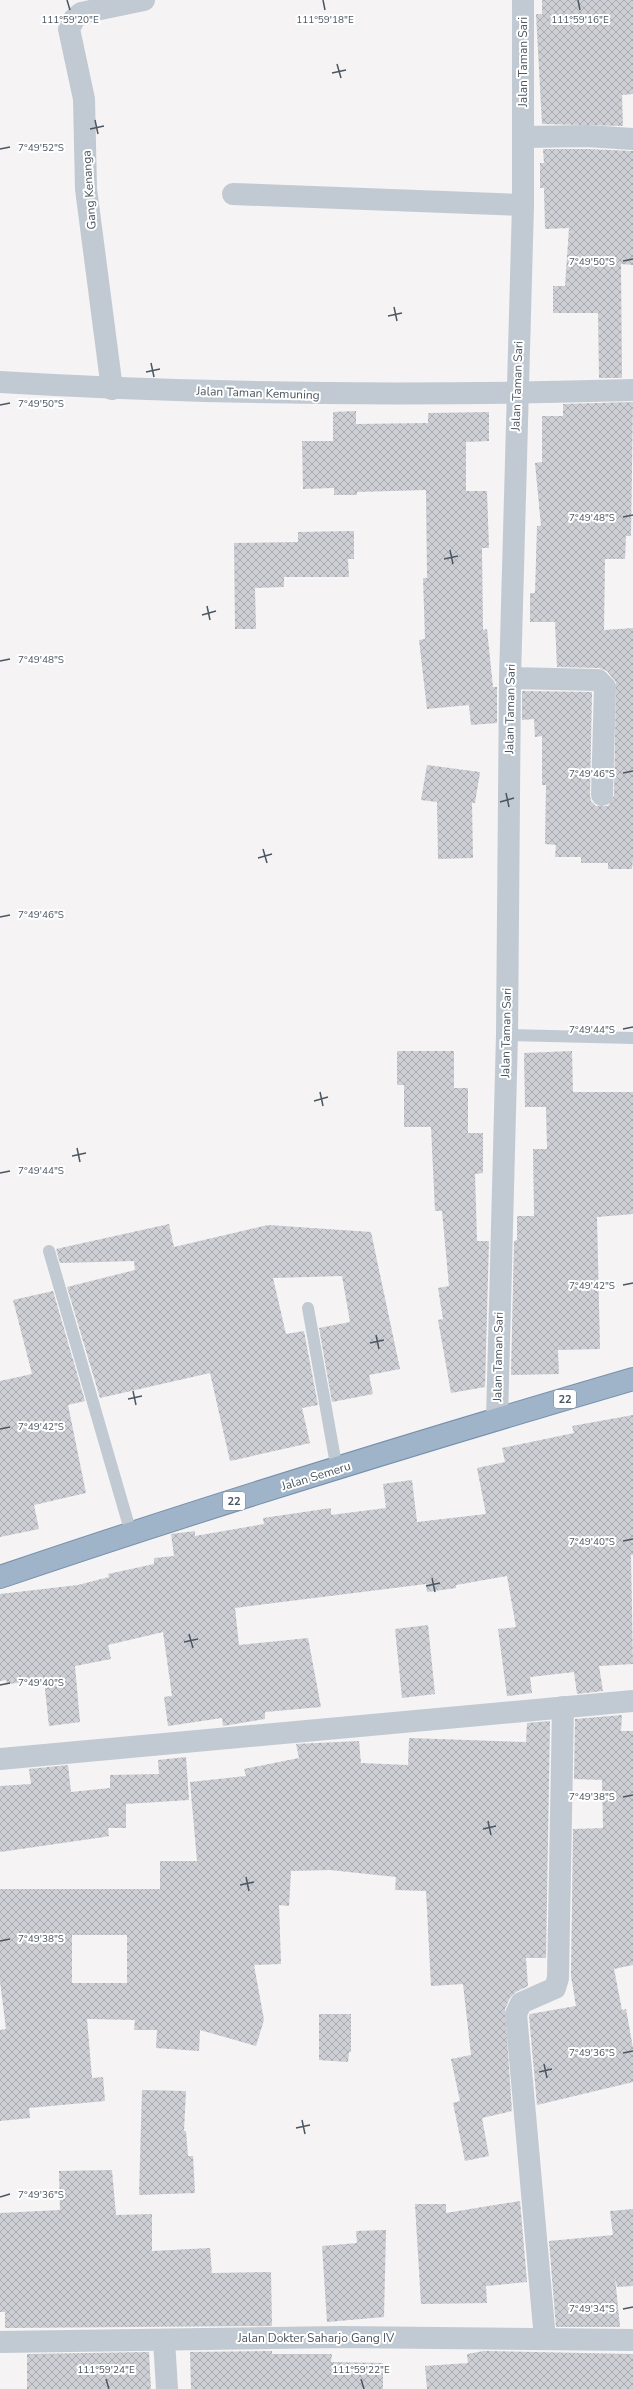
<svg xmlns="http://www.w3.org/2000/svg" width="633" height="2389" viewBox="0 0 633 2389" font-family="'Nunito Sans',sans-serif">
  <defs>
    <pattern id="building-cross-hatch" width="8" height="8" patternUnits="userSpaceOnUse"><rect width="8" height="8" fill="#cdcfd5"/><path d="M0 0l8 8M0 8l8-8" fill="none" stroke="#a8abb0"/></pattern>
  </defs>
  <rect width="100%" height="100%" fill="#f5f3f3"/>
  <g fill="url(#building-cross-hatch)" fill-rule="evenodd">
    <path d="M 542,0 L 633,0 L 633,94 L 622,95 L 623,126 L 542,124 L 536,14 L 542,14 Z"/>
    <path d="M 543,149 L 587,149 L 633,151 L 633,265 L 621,264 L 622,378 L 599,378 L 598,313 L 553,313 L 553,286 L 565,286 L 569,228 L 545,229 L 544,188 L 540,188 L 540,163 L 544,163 Z"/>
    <path d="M 633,402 L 631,536 L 626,536 L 625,559 L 605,559 L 604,630 L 633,628 L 633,859 L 632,869 L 608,869 L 608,863 L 581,863 L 581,857 L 555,857 L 556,845 L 545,844 L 546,785 L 542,785 L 542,736 L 535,737 L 534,719 L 522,720 L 522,691 L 592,692 L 590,795 L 591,801 L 596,806 L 608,806 L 614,795 L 616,682 L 607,671 L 599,668 L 557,667 L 555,622 L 530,622 L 530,593 L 535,593 L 537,526 L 541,526 L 535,463 L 542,462 L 542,416 L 563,416 L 563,404 Z"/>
    <path d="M 356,411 L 356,424 L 428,423 L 428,413 L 489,412 L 489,441 L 466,442 L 466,491 L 487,491 L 489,548 L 482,548 L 483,630 L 487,629 L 493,687 L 497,687 L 497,723 L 471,725 L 469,705 L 427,709 L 419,640 L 425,639 L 423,578 L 427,578 L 426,490 L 357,492 L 357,495 L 334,495 L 334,488 L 303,489 L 302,441 L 333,441 L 333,412 Z"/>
    <path d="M 354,531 L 354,559 L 348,559 L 349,577 L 284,577 L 284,587 L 255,588 L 256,629 L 235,629 L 234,543 L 298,542 L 298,532 Z"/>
    <path d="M 427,765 L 480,772 L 475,803 L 472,803 L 473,858 L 438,859 L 437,802 L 421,800 Z"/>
    <path d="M 397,1051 L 454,1051 L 454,1088 L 468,1088 L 468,1133 L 483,1133 L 483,1173 L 475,1174 L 477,1241 L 489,1241 L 485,1387 L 451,1393 L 438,1320 L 443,1319 L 438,1288 L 449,1286 L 442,1211 L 435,1211 L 431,1127 L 404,1127 L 404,1085 L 397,1085 Z"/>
    <path d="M 572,1051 L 573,1092 L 633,1092 L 633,1214 L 597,1217 L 600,1349 L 558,1350 L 559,1374 L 511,1375 L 514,1241 L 517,1240 L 517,1216 L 534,1216 L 533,1149 L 547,1149 L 546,1107 L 525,1107 L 524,1053 Z"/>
    <path d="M 169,1224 L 174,1247 L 268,1225 L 371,1232 L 400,1369 L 369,1375 L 373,1394 L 332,1402 L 319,1328 L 350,1322 L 342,1276 L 273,1278 L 286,1334 L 304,1331 L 318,1405 L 302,1408 L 310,1443 L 230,1461 L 210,1373 L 100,1398 L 67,1287 L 135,1270 L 134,1261 L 60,1263 L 56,1249 Z"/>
    <path d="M 53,1291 L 85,1401 L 68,1405 L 86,1493 L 34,1505 L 39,1529 L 0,1537 L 0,1381 L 32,1374 L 13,1300 Z"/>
    <path d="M 633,1415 L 633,1555 L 631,1555 L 633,1664 L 599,1666 L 603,1691 L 577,1694 L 574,1672 L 530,1677 L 532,1693 L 507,1696 L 498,1629 L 516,1627 L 507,1576 L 456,1585 L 456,1588 L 427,1592 L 426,1584 L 235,1608 L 239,1645 L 308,1638 L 321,1707 L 265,1712 L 265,1719 L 223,1726 L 222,1718 L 168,1726 L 164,1697 L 172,1696 L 163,1632 L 108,1645 L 111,1659 L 75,1666 L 80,1722 L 49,1726 L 44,1680 L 7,1684 L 6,1680 L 0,1681 L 0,1594 L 78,1585 L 109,1577 L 108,1574 L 154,1564 L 154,1558 L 174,1556 L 171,1534 L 195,1531 L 195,1536 L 264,1524 L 263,1518 L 331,1508 L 331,1515 L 386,1508 L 383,1484 L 412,1480 L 417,1522 L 486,1514 L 477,1468 L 505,1462 L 502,1448 L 574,1433 L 572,1426 Z"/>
    <path d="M 428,1625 L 435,1694 L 402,1698 L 395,1629 Z"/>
    <path d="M 622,1715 L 621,1731 L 633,1731 L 633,1965 L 614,1969 L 622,2010 L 626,2009 L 633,2048 L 633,2082 L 537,2105 L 529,2016 L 530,2014 L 576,2006 L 571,1976 L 573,1829 L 603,1828 L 602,1780 L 574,1779 L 575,1719 Z"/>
    <path d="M 550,1721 L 546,1958 L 526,1958 L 528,1986 L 516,1992 L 510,1998 L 505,2009 L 512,2111 L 482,2118 L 489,2156 L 465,2161 L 453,2103 L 460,2101 L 451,2059 L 471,2055 L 463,1984 L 431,1986 L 426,1891 L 395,1890 L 396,1877 L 330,1870 L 291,1871 L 289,1906 L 279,1905 L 281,1964 L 254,1965 L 264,2020 L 256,2046 L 200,2030 L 199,2051 L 156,2048 L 157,2030 L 134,2030 L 135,2020 L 87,2019 L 92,2078 L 103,2077 L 105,2101 L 29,2108 L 30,2118 L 0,2121 L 0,2030 L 6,2029 L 0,1981 L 0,1889 L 160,1889 L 160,1861 L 197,1861 L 190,1782 L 246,1776 L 244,1769 L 299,1758 L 296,1744 L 359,1741 L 361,1763 L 408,1765 L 409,1738 L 526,1742 L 527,1723 ZM 72,1935 L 127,1935 L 127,1983 L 72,1983 Z"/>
    <path d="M 186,1757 L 189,1800 L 126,1804 L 126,1828 L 108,1828 L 109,1836 L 104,1837 L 0,1852 L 0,1786 L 31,1784 L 29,1769 L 68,1765 L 71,1792 L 110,1788 L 110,1775 L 159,1774 L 158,1760 Z"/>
    <path d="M 319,2014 L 351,2014 L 351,2052 L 349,2052 L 348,2062 L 319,2060 Z"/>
    <path d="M 142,2090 L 186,2091 L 184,2131 L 186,2131 L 188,2156 L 193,2156 L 195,2193 L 139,2195 Z"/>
    <path d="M 112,2170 L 116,2215 L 152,2214 L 152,2251 L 210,2248 L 212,2273 L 271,2272 L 272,2326 L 5,2328 L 5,2312 L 0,2312 L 0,2213 L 60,2210 L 59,2171 Z"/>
    <path d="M 520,2201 L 527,2282 L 486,2286 L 487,2303 L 421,2304 L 415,2204 L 446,2204 L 446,2213 Z"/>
    <path d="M 633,2209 L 633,2286 L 617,2287 L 615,2277 L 620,2327 L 556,2327 L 549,2241 L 613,2235 L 610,2211 Z"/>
    <path d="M 386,2230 L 384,2317 L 327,2322 L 322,2246 L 357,2243 L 356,2231 Z"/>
    <path d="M 272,2351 L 272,2354 L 332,2354 L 331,2362 L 383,2363 L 383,2389 L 191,2389 L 190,2352 Z"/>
    <path d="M 484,2351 L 633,2354 L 633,2389 L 427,2389 L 425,2366 L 468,2363 L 467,2354 Z"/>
    <path d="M 149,2352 L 151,2389 L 27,2389 L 27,2354 Z"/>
  </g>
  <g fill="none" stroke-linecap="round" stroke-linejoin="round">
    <g stroke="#7690ad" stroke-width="24">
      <path id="trunk" d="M 0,1577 C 209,1506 421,1441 633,1379"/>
    </g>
    <g stroke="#c1cad2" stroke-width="12">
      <path d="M 507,1035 L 633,1038"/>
      <path d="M 49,1251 L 131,1533"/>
      <path d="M 308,1308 L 337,1470"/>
    </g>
    <g stroke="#c1cad2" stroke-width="22">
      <path d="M 523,137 L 587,136 L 633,139"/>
      <path d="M 233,194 L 523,205"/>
      <path d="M 0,382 C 212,395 421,396 633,390"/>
      <path d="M 112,389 L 86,189 L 84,99 L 69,29 L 74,19 L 81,13 L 144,0"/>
      <path d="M 510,678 L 598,680 L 605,687 L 602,795"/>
      <path d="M 497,1419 L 507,1035 L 510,678 L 523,205 L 523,0"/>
      <path d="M 0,1759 L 633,1701"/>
      <path d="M 545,2339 L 516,2014 L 521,2003 L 555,1988 L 558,1978 L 563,1707"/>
      <path d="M 164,2340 L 167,2389"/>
      <path d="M 0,2342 L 341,2337 L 633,2340"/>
    </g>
    <use href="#trunk" stroke="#9fb4c9" stroke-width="22"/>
  </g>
  <path fill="none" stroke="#4a5661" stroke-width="1.5" d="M 67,0 L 70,10M 323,0 L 325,10M 578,0 L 580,10M 337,64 L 341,78M 332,73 L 346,70M 95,120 L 98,134M 90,129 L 104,126M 0,149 L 10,147M 623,261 L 633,259M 394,307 L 397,321M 388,316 L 402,313M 151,363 L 154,377M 146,372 L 160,369M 0,405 L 10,403M 623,517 L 633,515M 450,550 L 453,564M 444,559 L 458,556M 207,606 L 210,620M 202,615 L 216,611M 0,661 L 10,659M 623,773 L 633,771M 506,793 L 509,807M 500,802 L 514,798M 263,849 L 267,863M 258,858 L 272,854M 0,917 L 10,915M 623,1029 L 633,1027M 320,1092 L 323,1106M 314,1101 L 328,1097M 77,1148 L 80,1162M 72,1156 L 86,1153M 0,1173 L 10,1171M 623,1285 L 633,1283M 376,1335 L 379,1349M 370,1343 L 384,1340M 133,1391 L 136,1405M 128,1399 L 142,1396M 0,1429 L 10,1427M 623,1541 L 633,1539M 432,1578 L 435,1592M 426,1586 L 440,1583M 189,1634 L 193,1648M 184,1642 L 198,1639M 0,1685 L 10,1683M 623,1797 L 633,1795M 488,1821 L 491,1835M 483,1829 L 496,1826M 246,1877 L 249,1891M 240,1885 L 254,1882M 0,1941 L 10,1939M 623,2053 L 633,2051M 544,2064 L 547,2078M 539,2072 L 552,2069M 302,2120 L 305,2134M 296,2128 L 310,2125M 0,2197 L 10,2194M 623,2309 L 633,2307M 106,2379 L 109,2389M 361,2379 L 364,2389"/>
  <g text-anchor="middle" stroke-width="4" stroke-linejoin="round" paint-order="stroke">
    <g fill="#fff" stroke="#808990" stroke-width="1">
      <rect x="554" y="1390" width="22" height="18" rx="3"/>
      <rect x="223" y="1492" width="22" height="18" rx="3"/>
    </g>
    <g font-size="11" font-weight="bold" fill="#4a5661">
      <text x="565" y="1403">22</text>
      <text x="234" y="1505">22</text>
    </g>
    <g font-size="12" fill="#4a5661" stroke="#fff">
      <text transform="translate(523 62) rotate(-90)" y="4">Jalan Taman Sari</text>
      <text transform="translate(89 190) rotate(-94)" y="4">Gang Kenanga</text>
      <text transform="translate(517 386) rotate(-88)" y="4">Jalan Taman Sari</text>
      <text transform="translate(258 393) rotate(2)" y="4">Jalan Taman Kemuning</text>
      <text transform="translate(510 709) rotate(-89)" y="4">Jalan Taman Sari</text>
      <text transform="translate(506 1033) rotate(-89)" y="4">Jalan Taman Sari</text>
      <text transform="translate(498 1357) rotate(-89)" y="4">Jalan Taman Sari</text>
      <text transform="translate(316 1476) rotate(-17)" y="4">Jalan Semeru</text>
      <text x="316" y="2342">Jalan Dokter Saharjo Gang IV</text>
    </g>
  </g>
  <g font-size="10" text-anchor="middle" fill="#4a5661" stroke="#fff" stroke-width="4" stroke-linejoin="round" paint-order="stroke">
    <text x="70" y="23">111°59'20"E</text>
    <text x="325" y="23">111°59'18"E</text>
    <text x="580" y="23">111°59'16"E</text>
    <text x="41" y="151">7°49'52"S</text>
    <text x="592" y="265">7°49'50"S</text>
    <text x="41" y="407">7°49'50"S</text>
    <text x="592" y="521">7°49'48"S</text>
    <text x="41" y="663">7°49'48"S</text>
    <text x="592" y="777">7°49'46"S</text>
    <text x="41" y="918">7°49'46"S</text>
    <text x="592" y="1033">7°49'44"S</text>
    <text x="41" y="1174">7°49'44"S</text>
    <text x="592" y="1289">7°49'42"S</text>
    <text x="41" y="1430">7°49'42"S</text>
    <text x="592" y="1545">7°49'40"S</text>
    <text x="41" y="1686">7°49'40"S</text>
    <text x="592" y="1800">7°49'38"S</text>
    <text x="41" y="1942">7°49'38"S</text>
    <text x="592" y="2056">7°49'36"S</text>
    <text x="41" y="2198">7°49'36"S</text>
    <text x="592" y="2312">7°49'34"S</text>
    <text x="106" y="2373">111°59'24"E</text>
    <text x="361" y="2373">111°59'22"E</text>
  </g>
</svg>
